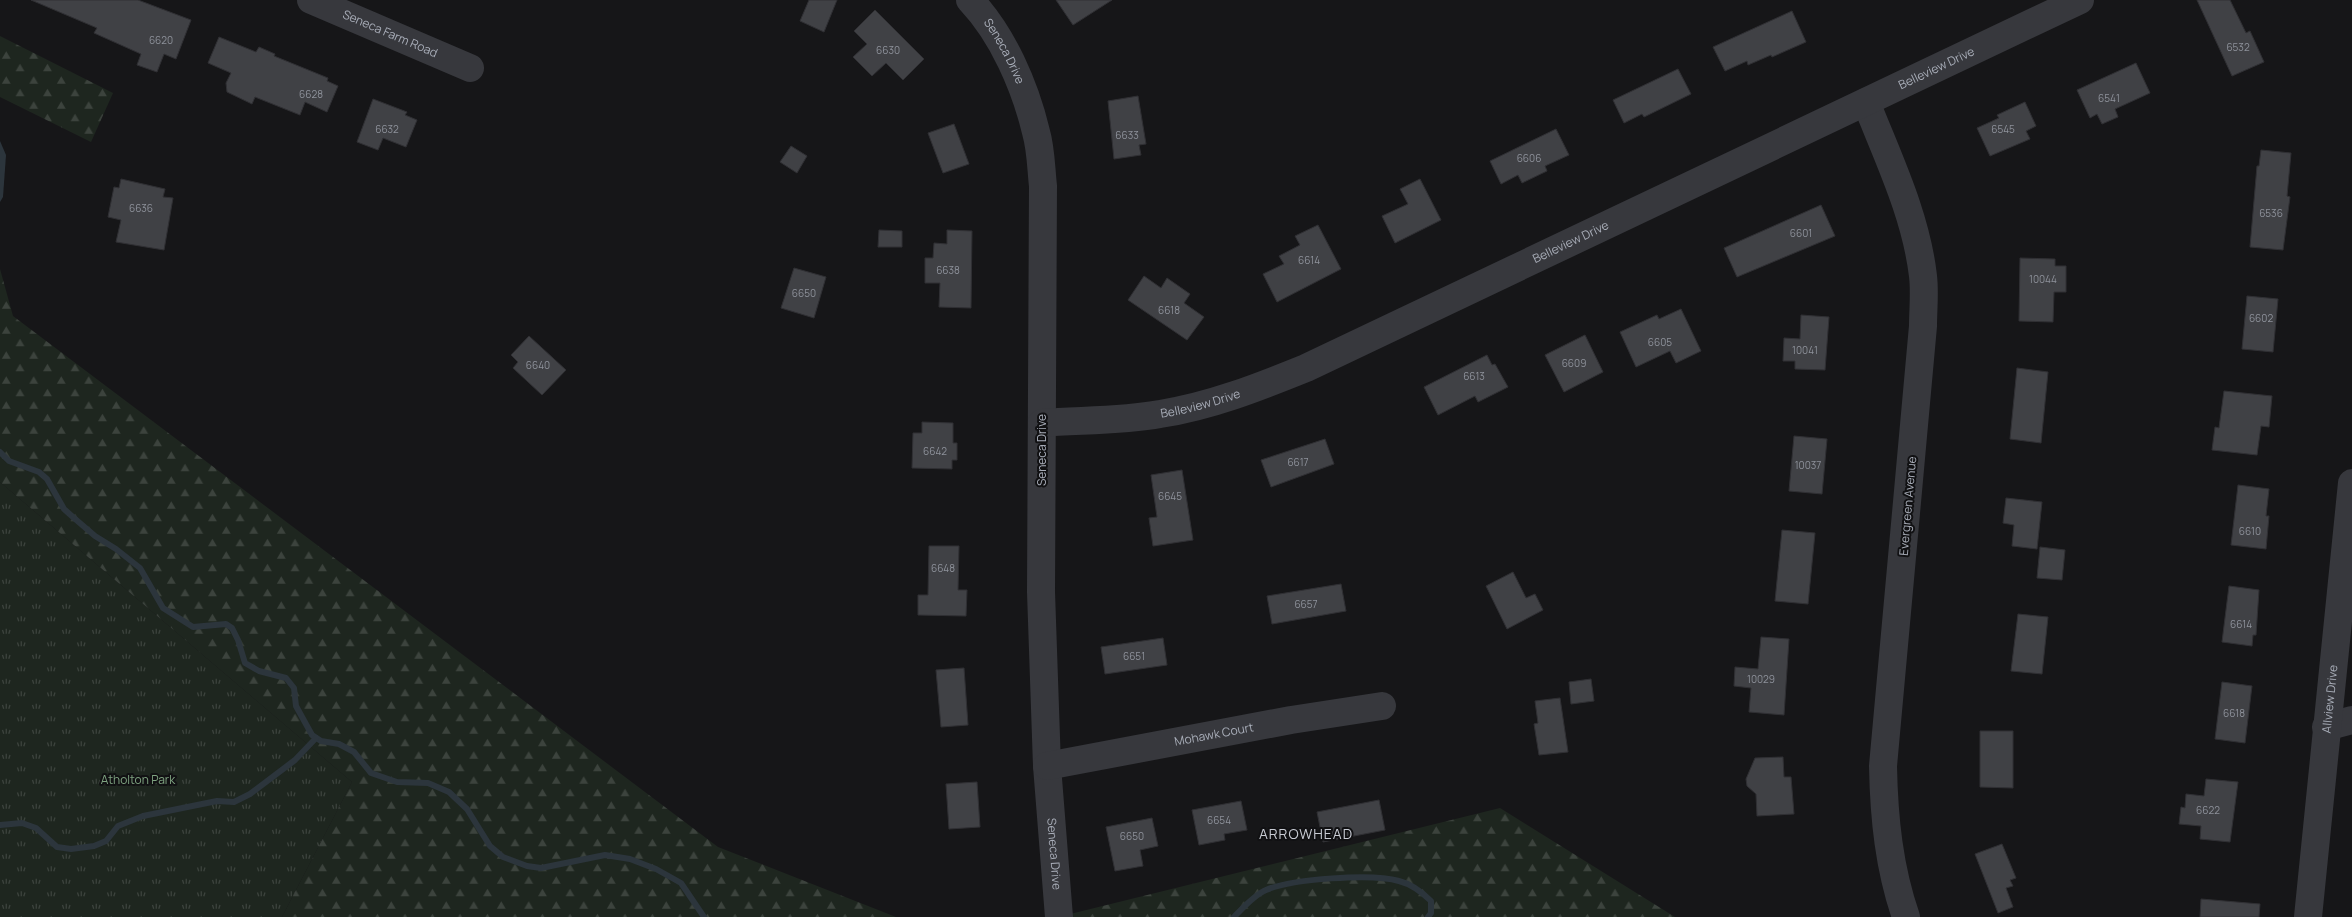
<svg xmlns="http://www.w3.org/2000/svg" width="2352" height="917" viewBox="0 0 2352 917" font-family="Manrope,sans-serif">
  <defs>
    <pattern id="grass-tufts" width="24" height="20" patternUnits="userSpaceOnUse" patternTransform="scale(1.25)"><rect width="24" height="20" fill="#1e261f"/><path d="M3 7l-1-3M5 7V3M7 7l1-3M15 17l-1-3M17 17v-4M19 17l1-3" fill="none" stroke="#3c433d"/></pattern>
    <pattern id="forest-firs" width="22" height="20" patternUnits="userSpaceOnUse" patternTransform="scale(1.25)"><rect width="22" height="20" fill="#1e261f"/><path d="M5 1l3.5 6h-7zM16 11l3.5 6h-7z" fill="#3c433d"/></pattern>
  </defs>
  <rect width="100%" height="100%" fill="#161618"/>
  <path fill="url(#grass-tufts)" d="M 0,482 L 352,782 L 282,917 L 0,917 Z"/>
  <g fill="url(#forest-firs)">
    <path d="M 0,36 L 113,93 L 91,142 L 0,97 Z"/>
    <path d="M 0,269 L 13,316 L 718,847 L 896,917 L 282,917 L 352,782 L 0,482 Z"/>
    <path d="M 1500,808 L 1675,917 L 1058,917 Z"/>
  </g>
  <path fill="#2c353c" d="M 0,141 L 6,155 L 3,197 L 0,202 Z"/>
  <g fill="none" stroke-linecap="round" stroke-linejoin="round">
    <g stroke="#2c353c" stroke-width="6">
      <path d="M 0,452 L 9,461 L 39,472 L 47,479 L 64,509 L 74,518 L 95,536 L 116,549 L 140,568 L 163,608 L 193,627 L 226,624 L 232,628 L 238,640 L 245,663 L 259,671 L 286,678 L 294,688 L 296,706 L 312,735 L 321,741 L 339,744 L 354,752 L 371,773 L 397,782 L 428,783 L 449,792 L 467,809 L 490,846 L 503,857 L 527,866 L 541,868 L 605,855 L 630,859 L 656,869 L 681,883 L 704,917"/>
      <path d="M 0,825 L 22,823 L 36,828 L 57,847 L 71,849 L 94,846 L 106,841 L 118,826 L 143,816 L 217,801 L 234,802 L 250,794 L 295,760 L 316,738"/>
      <path d="M 1234,917 C 1243,908 1254,895 1266,890 C 1291,879 1372,873 1399,881 C 1411,884 1422,892 1431,901 L 1431,913 L 1428,917"/>
    </g>
  </g>
  <g fill="#404145" stroke="#303034">
    <path d="M 31,0 L 138,0 L 191,20 L 176,59 L 164,54 L 157,72 L 137,65 L 141,54 L 94,33 L 97,28 Z"/>
    <path d="M 809,0 L 837,0 L 824,32 L 800,21 Z"/>
    <path d="M 1056,0 L 1112,0 L 1073,25 Z"/>
    <path d="M 2197,0 L 2230,0 L 2246,33 L 2250,31 L 2264,62 L 2232,76 Z"/>
    <path d="M 875,10 L 924,59 L 903,80 L 886,63 L 872,76 L 853,57 L 867,44 L 854,31 Z"/>
    <path d="M 1792,11 L 1806,42 L 1772,57 L 1771,55 L 1748,65 L 1747,61 L 1725,71 L 1713,47 Z"/>
    <path d="M 219,37 L 256,52 L 259,47 L 275,54 L 274,56 L 328,78 L 327,81 L 338,86 L 327,112 L 305,102 L 300,115 L 255,97 L 252,104 L 227,92 L 226,83 L 231,73 L 208,63 Z"/>
    <path d="M 2136,63 L 2150,93 L 2115,109 L 2118,117 L 2102,124 L 2097,114 L 2090,118 L 2077,90 Z"/>
    <path d="M 1678,69 L 1691,94 L 1644,117 L 1642,114 L 1624,123 L 1613,100 Z"/>
    <path d="M 1138,96 L 1146,144 L 1139,145 L 1141,155 L 1114,159 L 1108,101 Z"/>
    <path d="M 373,99 L 407,112 L 405,115 L 417,120 L 406,147 L 383,138 L 378,150 L 357,142 Z"/>
    <path d="M 2025,102 L 2036,126 L 2026,131 L 2030,139 L 1990,156 L 1977,128 L 1999,118 L 1997,115 Z"/>
    <path d="M 954,124 L 969,164 L 943,173 L 928,133 Z"/>
    <path d="M 1556,129 L 1569,155 L 1545,166 L 1547,171 L 1522,183 L 1518,175 L 1501,184 L 1490,161 Z"/>
    <path d="M 791,146 L 807,156 L 797,173 L 780,162 Z"/>
    <path d="M 2261,150 L 2291,153 L 2287,196 L 2290,197 L 2283,250 L 2250,247 L 2257,166 L 2259,166 Z"/>
    <path d="M 121,179 L 165,189 L 163,197 L 173,198 L 164,250 L 116,242 L 121,220 L 108,217 L 114,187 L 119,188 Z"/>
    <path d="M 1420,179 L 1441,220 L 1395,243 L 1382,216 L 1408,204 L 1400,189 Z"/>
    <path d="M 1821,205 L 1835,236 L 1737,277 L 1724,248 Z"/>
    <path d="M 1318,225 L 1341,269 L 1277,302 L 1263,274 L 1284,264 L 1279,256 L 1300,245 L 1295,236 Z"/>
    <path d="M 879,230 L 902,231 L 902,247 L 878,247 Z"/>
    <path d="M 947,230 L 972,231 L 971,308 L 939,307 L 940,283 L 925,283 L 925,258 L 933,258 L 934,243 L 947,244 Z"/>
    <path d="M 2020,258 L 2055,259 L 2055,266 L 2066,266 L 2066,292 L 2054,292 L 2053,322 L 2019,321 Z"/>
    <path d="M 794,268 L 826,277 L 814,318 L 781,308 Z"/>
    <path d="M 1144,276 L 1161,288 L 1167,278 L 1190,294 L 1184,303 L 1204,317 L 1187,340 L 1128,300 Z"/>
    <path d="M 2247,296 L 2278,299 L 2273,352 L 2242,349 Z"/>
    <path d="M 1681,309 L 1701,351 L 1676,363 L 1670,351 L 1636,367 L 1620,332 L 1657,315 L 1659,319 Z"/>
    <path d="M 1801,315 L 1829,317 L 1825,370 L 1795,369 L 1795,361 L 1783,361 L 1784,338 L 1800,339 Z"/>
    <path d="M 1585,335 L 1603,372 L 1564,392 L 1545,355 Z"/>
    <path d="M 529,336 L 566,370 L 542,395 L 513,368 L 518,362 L 511,355 Z"/>
    <path d="M 1487,355 L 1492,365 L 1495,364 L 1508,387 L 1478,402 L 1475,396 L 1438,415 L 1424,387 Z"/>
    <path d="M 2017,368 L 2048,372 L 2041,443 L 2010,439 Z"/>
    <path d="M 2224,391 L 2272,396 L 2269,427 L 2261,426 L 2257,455 L 2212,450 L 2215,427 L 2219,428 Z"/>
    <path d="M 922,422 L 953,423 L 953,443 L 957,443 L 957,460 L 952,460 L 952,469 L 912,468 L 913,433 L 922,433 Z"/>
    <path d="M 1794,436 L 1827,439 L 1822,494 L 1789,491 Z"/>
    <path d="M 1325,439 L 1334,464 L 1271,487 L 1261,460 Z"/>
    <path d="M 1182,470 L 1193,540 L 1153,546 L 1149,518 L 1157,517 L 1151,475 Z"/>
    <path d="M 2238,485 L 2269,489 L 2266,516 L 2269,516 L 2266,549 L 2231,545 Z"/>
    <path d="M 2006,498 L 2042,502 L 2037,549 L 2012,546 L 2014,525 L 2003,523 Z"/>
    <path d="M 1782,530 L 1815,533 L 1808,604 L 1775,601 Z"/>
    <path d="M 929,546 L 959,546 L 958,590 L 967,590 L 966,616 L 918,615 L 918,595 L 928,595 Z"/>
    <path d="M 2040,547 L 2065,550 L 2062,580 L 2037,578 Z"/>
    <path d="M 1513,572 L 1526,598 L 1535,594 L 1543,610 L 1507,629 L 1486,586 Z"/>
    <path d="M 1341,584 L 1346,611 L 1272,624 L 1267,596 Z"/>
    <path d="M 2229,586 L 2259,590 L 2256,635 L 2253,635 L 2252,646 L 2222,642 Z"/>
    <path d="M 2018,614 L 2048,617 L 2042,674 L 2011,671 Z"/>
    <path d="M 1761,637 L 1789,639 L 1784,715 L 1749,712 L 1751,688 L 1734,686 L 1735,667 L 1758,669 Z"/>
    <path d="M 1163,638 L 1167,665 L 1105,674 L 1101,647 Z"/>
    <path d="M 964,668 L 968,725 L 941,727 L 936,670 Z"/>
    <path d="M 1591,679 L 1594,701 L 1571,704 L 1569,682 Z"/>
    <path d="M 2222,682 L 2252,686 L 2245,743 L 2215,739 Z"/>
    <path d="M 1560,698 L 1568,752 L 1539,755 L 1534,724 L 1538,723 L 1535,701 Z"/>
    <path d="M 1980,731 L 2013,731 L 2013,788 L 1980,787 Z"/>
    <path d="M 1783,757 L 1784,777 L 1791,777 L 1794,814 L 1757,816 L 1756,794 L 1747,786 L 1746,779 L 1755,758 Z"/>
    <path d="M 2206,779 L 2238,782 L 2230,842 L 2200,839 L 2201,826 L 2179,824 L 2181,807 L 2185,808 L 2186,794 L 2204,796 Z"/>
    <path d="M 977,782 L 980,827 L 949,829 L 946,784 Z"/>
    <path d="M 1379,800 L 1385,830 L 1323,842 L 1317,812 Z"/>
    <path d="M 1241,801 L 1247,830 L 1224,834 L 1225,840 L 1199,845 L 1192,810 Z"/>
    <path d="M 1152,818 L 1158,846 L 1140,850 L 1143,866 L 1115,871 L 1106,827 Z"/>
    <path d="M 2002,844 L 2016,878 L 2010,880 L 2013,886 L 2006,888 L 2013,907 L 1998,913 L 1975,854 Z"/>
    <path d="M 2201,899 L 2260,904 L 2259,917 L 2200,917 Z"/>
  </g>
  <g fill="none" stroke-linecap="round" stroke-linejoin="round">
    <g stroke="#37383d" stroke-width="28">
      <path id="s1" d="M 311,0 L 470,68"/>
      <path id="s2" d="M 970,0 C 1003,35 1025,86 1036,132 C 1041,149 1041,168 1043,186 L 1041,592 L 1047,766 L 1059,917"/>
      <path d="M 1866,102 C 1888,158 1916,215 1923,276 C 1925,292 1923,310 1923,326 L 1883,766 C 1884,818 1889,868 1906,917"/>
      <path id="s3" d="M 1042,423 C 1081,420 1122,421 1160,414 C 1211,406 1259,387 1306,368 L 2080,0"/>
      <path d="M 2326,727 L 2352,720"/>
      <path id="s4" d="M 1047,766 L 1291,720 L 1382,706"/>
      <path id="s5" d="M 2308,917 L 2352,483"/>
    </g>
  </g>
  <g text-anchor="middle" stroke-width="4" stroke-linejoin="round" paint-order="stroke">
    <g font-size="10" fill="#8e929b">
      <text x="161" y="44">6620</text>
      <text x="2238" y="51">6532</text>
      <text x="888" y="54">6630</text>
      <text x="311" y="98">6628</text>
      <text x="2109" y="102">6541</text>
      <text x="387" y="133">6632</text>
      <text x="2003" y="133">6545</text>
      <text x="1127" y="139">6633</text>
      <text x="1529" y="162">6606</text>
      <text x="141" y="212">6636</text>
      <text x="2271" y="217">6536</text>
      <text x="1801" y="237">6601</text>
      <text x="1309" y="264">6614</text>
      <text x="948" y="274">6638</text>
      <text x="2043" y="283">10044</text>
      <text x="804" y="297">6650</text>
      <text x="1169" y="314">6618</text>
      <text x="2261" y="322">6602</text>
      <text x="1660" y="346">6605</text>
      <text x="1805" y="354">10041</text>
      <text x="1574" y="367">6609</text>
      <text x="538" y="369">6640</text>
      <text x="1474" y="380">6613</text>
      <text x="935" y="455">6642</text>
      <text x="1298" y="466">6617</text>
      <text x="1808" y="469">10037</text>
      <text x="1170" y="500">6645</text>
      <text x="2250" y="535">6610</text>
      <text x="943" y="572">6648</text>
      <text x="1306" y="608">6657</text>
      <text x="2241" y="628">6614</text>
      <text x="1134" y="660">6651</text>
      <text x="1761" y="683">10029</text>
      <text x="2234" y="717">6618</text>
      <text x="2208" y="814">6622</text>
      <text x="1219" y="824">6654</text>
      <text x="1132" y="840">6650</text>
    </g>
    <g font-size="12" fill="#a8adb8" stroke="#111113">
      <text dy="4" stroke="none"><textPath href="#s1" startOffset="86">Seneca Farm Road</textPath></text>
      <text dy="4" stroke="none"><textPath href="#s2" startOffset="62">Seneca Drive</textPath></text>
      <text dy="4" stroke="none"><textPath href="#s3" startOffset="970">Belleview Drive</textPath></text>
      <text dy="4" stroke="none"><textPath href="#s3" startOffset="565">Belleview Drive</textPath></text>
      <text dy="4" stroke="none"><textPath href="#s3" startOffset="160">Belleview Drive</textPath></text>
      <text transform="translate(1042 450) rotate(-90)" y="4">Seneca Drive</text>
      <text transform="translate(1908 506) rotate(-85)" y="4">Evergreen Avenue</text>
      <text dy="4" stroke="none"><textPath href="#s5" startOffset="219">Allview Drive</textPath></text>
      <text dy="4" stroke="none"><textPath href="#s4" startOffset="170">Mohawk Court</textPath></text>
      <text dy="4" stroke="none"><textPath href="#s2" startOffset="872">Seneca Drive</textPath></text>
    </g>
    <g font-size="12" fill="#7fa381" stroke="#111113">
      <text x="138" y="784">Atholton Park</text>
    </g>
    <g font-size="14" letter-spacing="1" fill="#c9ccd4" stroke="#111113">
      <text x="1306" y="839">ARROWHEAD</text>
    </g>
  </g>
</svg>
